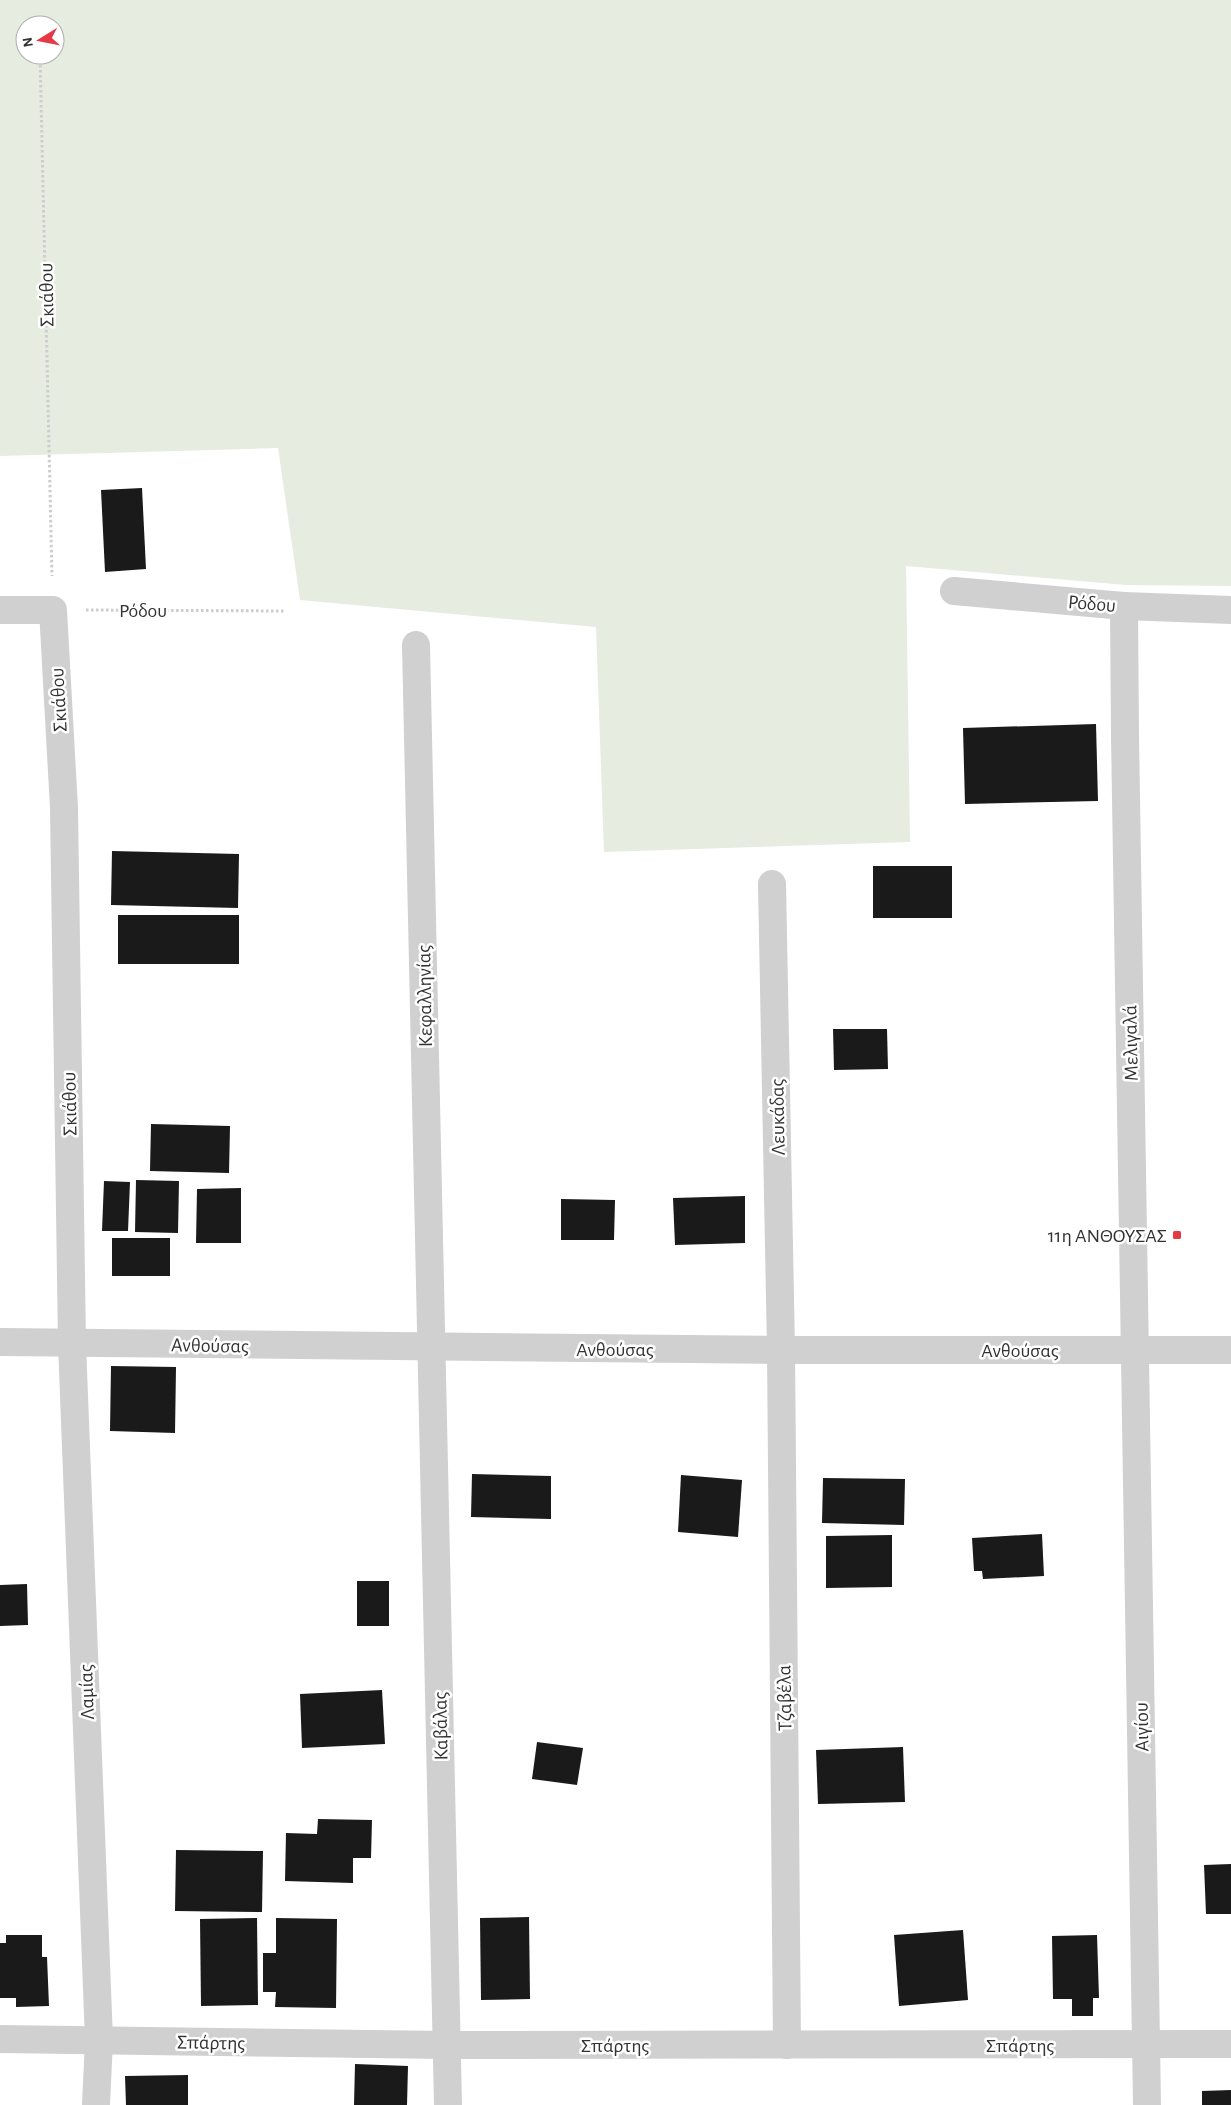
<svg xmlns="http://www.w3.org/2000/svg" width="1231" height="2105" viewBox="0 0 1231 2105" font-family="'Alegreya Sans',sans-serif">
  <rect width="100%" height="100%" fill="#fff"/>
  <path fill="#e6ecdf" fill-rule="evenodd" d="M 0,0 L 1231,0 L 1231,586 L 1126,585 L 906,566 L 910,842 L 604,852 L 596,627 L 300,600 L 278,448 L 0,456 ZM 25,25 L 55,25 L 55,55 L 25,55 Z"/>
  <g fill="#1a1a1a">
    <path d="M 142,488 L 146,569 L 105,572 L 101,490 Z"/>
    <path d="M 1096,724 L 1098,801 L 965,804 L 963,728 Z"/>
    <path d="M 112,851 L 239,854 L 238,908 L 111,905 Z"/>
    <rect x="873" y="866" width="79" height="52"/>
    <rect x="118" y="915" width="121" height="49"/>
    <path d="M 833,1029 L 887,1029 L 888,1069 L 834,1070 Z"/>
    <path d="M 151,1124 L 230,1126 L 229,1173 L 150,1171 Z"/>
    <path d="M 136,1180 L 179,1181 L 178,1233 L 135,1232 Z"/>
    <path d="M 104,1181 L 130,1182 L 128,1231 L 102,1231 Z"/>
    <path d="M 241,1188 L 241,1243 L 196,1243 L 197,1189 Z"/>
    <path d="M 745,1196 L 745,1243 L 675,1245 L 673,1198 Z"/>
    <path d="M 561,1199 L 615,1200 L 614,1240 L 561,1240 Z"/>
    <rect x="112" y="1238" width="58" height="38"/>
    <path d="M 111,1366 L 176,1367 L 175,1433 L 110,1431 Z"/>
    <path d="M 472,1474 L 551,1476 L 551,1519 L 471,1517 Z"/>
    <path d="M 681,1475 L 742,1480 L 738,1537 L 678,1532 Z"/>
    <path d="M 823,1478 L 905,1479 L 904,1525 L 822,1523 Z"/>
    <path d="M 1042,1534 L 1044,1576 L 983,1579 L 982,1571 L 974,1571 L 972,1538 Z"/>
    <path d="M 892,1535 L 892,1587 L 826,1588 L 826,1536 Z"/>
    <rect x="357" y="1581" width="32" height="45"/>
    <path d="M 27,1584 L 28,1625 L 0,1626 L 0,1585 Z"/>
    <path d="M 382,1690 L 385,1744 L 302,1748 L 300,1694 Z"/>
    <path d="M 537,1742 L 583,1748 L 577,1785 L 532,1779 Z"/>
    <path d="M 903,1747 L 905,1802 L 818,1804 L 816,1750 Z"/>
    <path d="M 318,1819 L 372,1820 L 371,1858 L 353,1858 L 353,1883 L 285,1881 L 286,1833 L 317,1834 Z"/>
    <path d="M 176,1850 L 263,1851 L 262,1912 L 175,1911 Z"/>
    <path d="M 1231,1864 L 1231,1914 L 1206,1914 L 1204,1865 Z"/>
    <path d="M 529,1917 L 530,1999 L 481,2000 L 480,1918 Z"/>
    <path d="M 257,1918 L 258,2005 L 201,2006 L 200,1919 Z"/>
    <path d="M 276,1918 L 337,1919 L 336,2008 L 275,2007 L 276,1992 L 263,1992 L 263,1953 L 276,1953 Z"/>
    <path d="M 963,1930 L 968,2000 L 899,2006 L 894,1935 Z"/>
    <path d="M 6,1935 L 42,1935 L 42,1957 L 47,1957 L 49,2006 L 16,2007 L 16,1998 L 0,1998 L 0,1943 L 6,1943 Z"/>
    <path d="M 1097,1935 L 1099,1998 L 1093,1998 L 1093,2016 L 1072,2016 L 1072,1999 L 1053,1999 L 1052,1936 Z"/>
    <path d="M 355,2064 L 408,2066 L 407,2105 L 354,2105 Z"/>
    <path d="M 188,2075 L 188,2105 L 126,2105 L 125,2076 Z"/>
    <path d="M 1231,2090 L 1231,2105 L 1202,2105 L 1202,2091 Z"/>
  </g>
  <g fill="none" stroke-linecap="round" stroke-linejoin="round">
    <g stroke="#cdcdcd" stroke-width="3" stroke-dasharray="2.5 2.5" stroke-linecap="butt">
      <path d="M 40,55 L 52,576"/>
      <path d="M 86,610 L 285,611"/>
    </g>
    <g stroke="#d0d0d0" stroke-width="28">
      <path d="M 954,591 L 1124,606 L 1231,610"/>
      <path d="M 1124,606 L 1125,736 L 1147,2105"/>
      <path d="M 0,610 L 53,610 L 64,808 L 72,1344 L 99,2040 L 96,2105"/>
      <path d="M 416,645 L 448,2105"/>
      <path d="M 772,884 L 781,1350 L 787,2045"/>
      <path d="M 0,1342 L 781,1350 L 1231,1350"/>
      <path d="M 0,2039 L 447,2045 L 1231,2044"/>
    </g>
  </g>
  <rect fill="#e63946" stroke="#fff" stroke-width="2" x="1172" y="1230" width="10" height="10" rx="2.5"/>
  <g text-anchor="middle" stroke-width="5" stroke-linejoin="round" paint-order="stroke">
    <g font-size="20" fill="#333" stroke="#fff">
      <text transform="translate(46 295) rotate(-91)" y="7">Σκιάθου</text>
      <text transform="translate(1092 603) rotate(5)" y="7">Ρόδου</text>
      <text x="143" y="617">Ρόδου</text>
      <text transform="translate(58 700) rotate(-93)" y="7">Σκιάθου</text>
      <text transform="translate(424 996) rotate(-91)" y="7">Κεφαλληνίας</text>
      <text transform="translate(1130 1043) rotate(-91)" y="7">Μελιγαλά</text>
      <text transform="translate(69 1104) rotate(-91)" y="7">Σκιάθου</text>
      <text transform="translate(777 1117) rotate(-91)" y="7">Λευκάδας</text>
      <text transform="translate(210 1345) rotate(1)" y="7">Ανθούσας</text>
      <text x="615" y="1356">Ανθούσας</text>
      <text x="1020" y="1357">Ανθούσας</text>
      <text transform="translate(86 1692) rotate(-92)" y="7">Λαμίας</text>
      <text transform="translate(784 1698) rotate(-91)" y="7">Τζαβέλα</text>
      <text transform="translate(440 1726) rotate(-91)" y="7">Καβάλας</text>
      <text transform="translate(1141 1727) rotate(-91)" y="7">Αιγίου</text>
      <text transform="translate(211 2042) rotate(1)" y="7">Σπάρτης</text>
      <text x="615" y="2052">Σπάρτης</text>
      <text x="1020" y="2052">Σπάρτης</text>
    </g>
    <g font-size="20" fill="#333" stroke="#fff" text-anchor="end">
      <text x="1167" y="1242">11η ΑΝΘΟΥΣΑΣ</text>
    </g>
  </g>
  <g transform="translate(40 40) rotate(260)"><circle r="24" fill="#ffffff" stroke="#adadad"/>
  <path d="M0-4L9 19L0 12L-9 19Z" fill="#e63946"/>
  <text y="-8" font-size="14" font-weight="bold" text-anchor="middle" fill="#333333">N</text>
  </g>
</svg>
